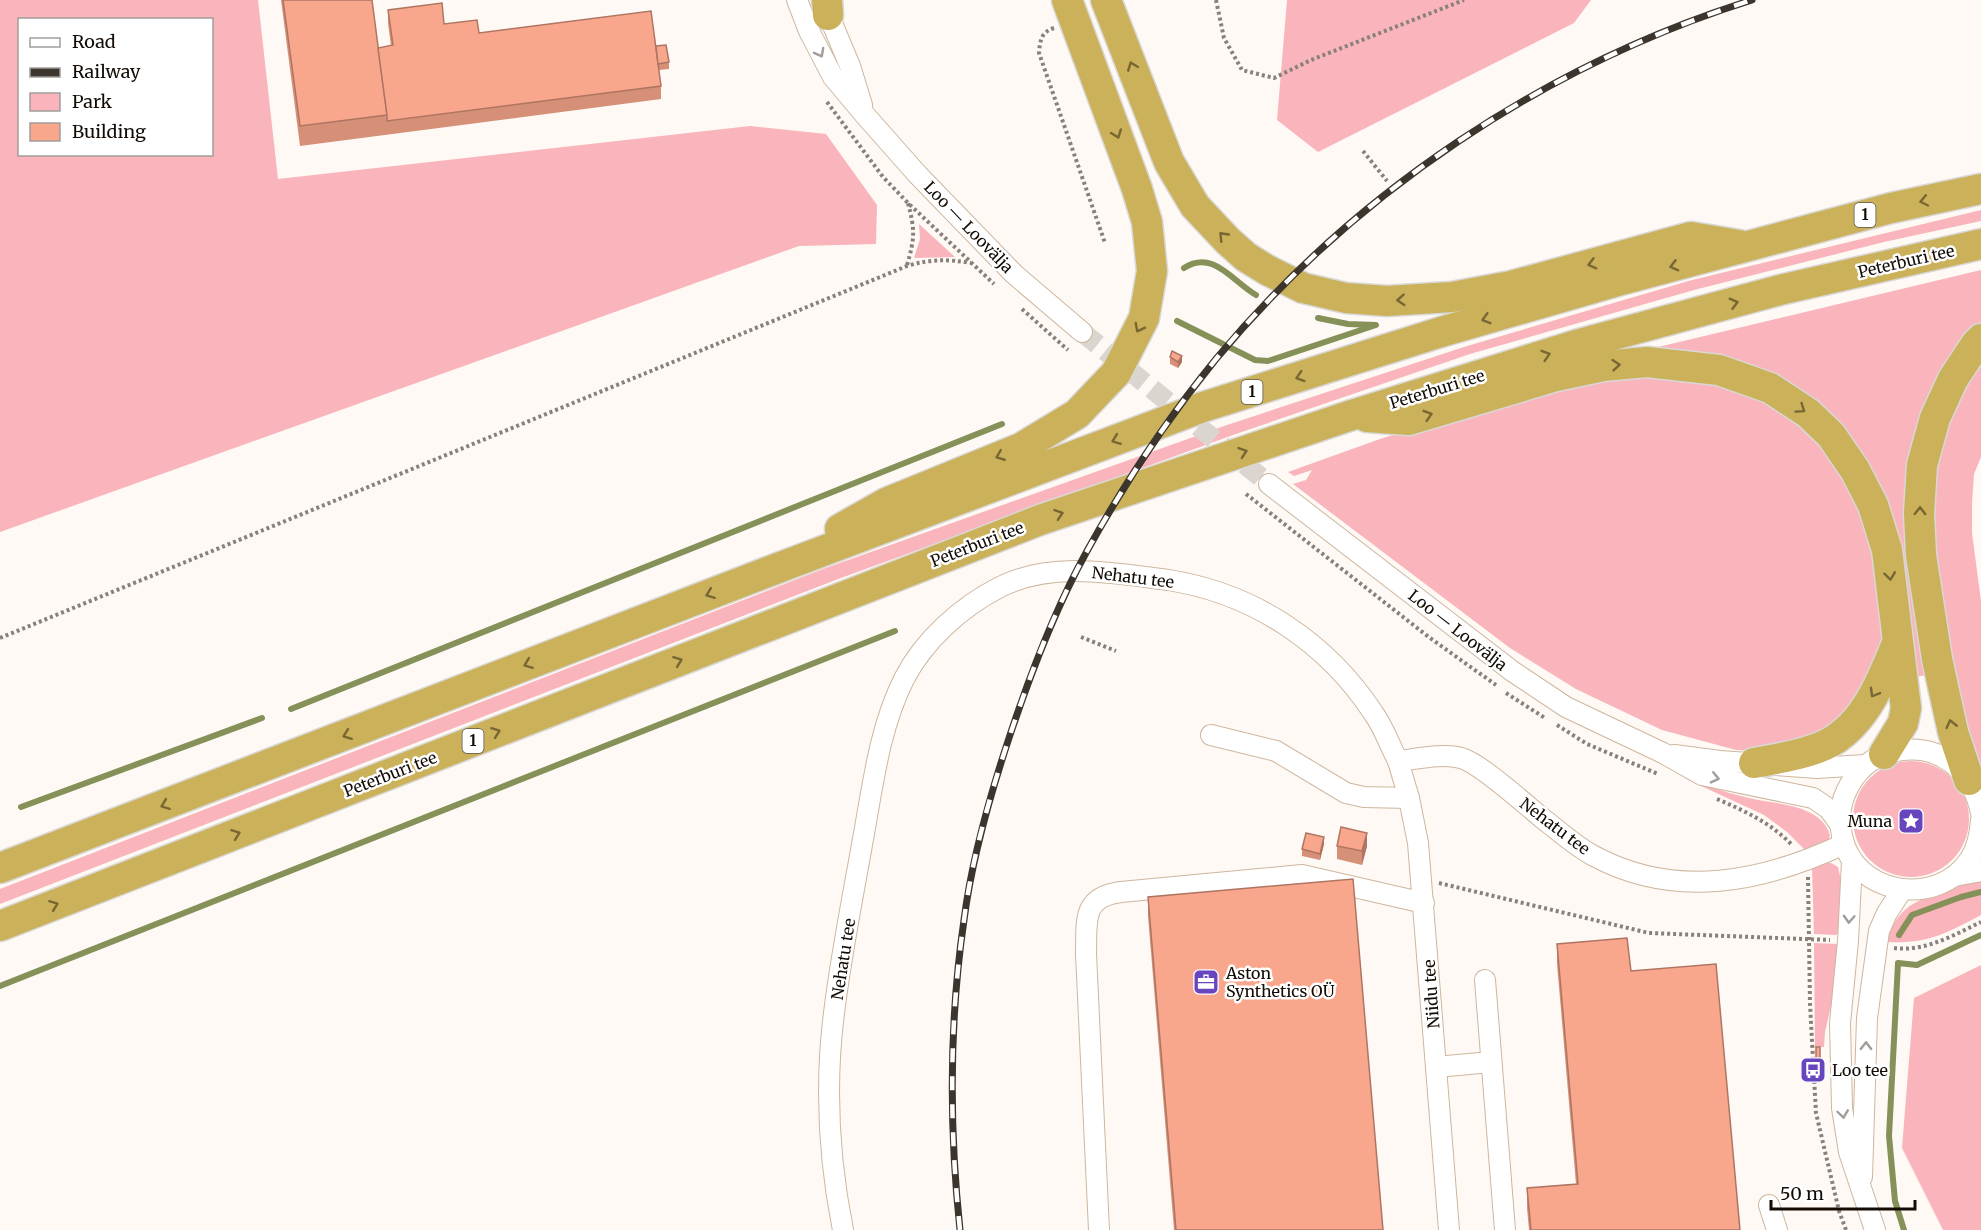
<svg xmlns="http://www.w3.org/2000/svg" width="1981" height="1230" viewBox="0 0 1981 1230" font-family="Merriweather,serif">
  <rect width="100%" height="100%" fill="#fef9f4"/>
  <g fill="#fab4bb" fill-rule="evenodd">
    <path d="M 0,0 L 258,0 L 278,179 L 750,126 L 826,134 L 877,205 L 876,244 L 799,246 L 0,532 ZM 20,20 L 212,20 L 212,154 L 20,154 Z"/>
    <path d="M 1287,0 L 1591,0 L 1574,23 L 1318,152 L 1277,120 Z"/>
    <path d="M 1981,210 L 1981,221 L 1884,242 L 1694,290 L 1470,354 L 1233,435 L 841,578 L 0,904 L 0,889 L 823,569 L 1227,425 L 1464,347 L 1692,280 Z"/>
    <path d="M 919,224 L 955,257 L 914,258 L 920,239 Z"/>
    <path d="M 1981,270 L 1981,323 L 1973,331 L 1929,396 L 1927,675 L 1915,677 L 1880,486 L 1864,456 L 1844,430 L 1654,348 Z"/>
    <path d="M 1981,355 L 1981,457 L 1974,474 L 1972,503 L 1972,533 L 1981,601 L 1981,775 L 1951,683 L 1929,531 L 1938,440 Z"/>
    <path d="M 1644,373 L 1701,377 L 1775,404 L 1812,430 L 1855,491 L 1874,550 L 1883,642 L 1865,695 L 1824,734 L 1758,751 L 1736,750 L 1662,730 L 1576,689 L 1510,648 L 1293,484 L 1306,480 L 1312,470 L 1294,476 L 1288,472 L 1380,439 L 1554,385 Z"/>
    <circle cx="1911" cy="819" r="58"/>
    <path d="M 1684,778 C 1704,785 1724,792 1745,797 C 1770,804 1816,803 1828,830 C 1835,844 1817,848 1807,852 L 1787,832 L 1764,815 Z"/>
    <path d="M 1824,863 L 1831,863 L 1838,867 C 1844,888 1841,910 1840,931 L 1836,935 L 1814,934 L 1812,868 Z"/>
    <path d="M 1981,879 L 1981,915 C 1945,934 1928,944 1886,942 C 1891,929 1895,918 1906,909 C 1921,896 1961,886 1981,879 Z"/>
    <path d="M 1814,943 L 1838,944 L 1835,989 L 1825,1032 L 1824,1047 L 1815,1047 Z"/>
    <path d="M 1981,965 L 1981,1230 L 1943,1230 L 1902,1148 L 1914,998 Z"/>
  </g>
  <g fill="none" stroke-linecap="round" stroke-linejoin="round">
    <g stroke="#869159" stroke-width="6">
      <path d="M 1184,268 C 1213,249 1232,281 1256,295"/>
      <path d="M 1177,321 L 1255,360 L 1268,361 L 1376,325 L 1348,324 L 1318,318"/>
      <path d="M 291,709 L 1002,424"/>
      <path d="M 21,807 L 262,718"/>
      <path d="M 1899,935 L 1912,915 L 1961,897 L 1981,892"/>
      <path d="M 0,986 L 895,631"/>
      <path d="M 1904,1230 L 1895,1201 L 1889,1136 L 1898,963 L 1917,965 L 1981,935"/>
    </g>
    <path stroke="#dbd5d0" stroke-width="20" stroke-dasharray="20 10" stroke-linecap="butt" d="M 1082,332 L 1269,484"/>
    <g stroke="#ceb69f" stroke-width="22">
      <g id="minor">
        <path d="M 797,0 L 809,31 L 833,77 L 864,114 L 918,175 L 1014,274 L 1082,332"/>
        <path d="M 824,4 L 850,66 L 862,105"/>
        <path d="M 1269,484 L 1512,671 L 1566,707 L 1663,753 L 1702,775 L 1813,798 L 1829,809 L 1839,823"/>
        <path d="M 1211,735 L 1276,751 L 1346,793 L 1364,797 L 1409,798"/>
        <path d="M 1674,755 L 1720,761 L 1817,768 L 1865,765"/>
        <path d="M 1398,761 L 1409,798 L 1418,843 L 1449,1230"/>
        <path d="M 1981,813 C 1972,769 1938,741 1892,752 C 1871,757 1855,772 1846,792 C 1839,807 1839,821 1842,836 C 1854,895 1937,909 1970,859 C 1978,847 1980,834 1981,820"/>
        <path d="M 1852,861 L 1848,941 L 1840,1023 L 1842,1108 L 1849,1152 L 1875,1230"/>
        <path d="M 1954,876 L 1981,871"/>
        <path d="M 1485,980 L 1505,1230"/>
        <path d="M 1436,1067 L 1491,1062"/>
        <path d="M 1862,1177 L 1867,1018 L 1879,931 L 1887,913 L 1902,890"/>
        <path d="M 1769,1205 L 1777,1230"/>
        <path d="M 843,1230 C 829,1160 825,1084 834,1013 C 841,955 853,896 863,839 C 873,785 879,729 904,679 C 924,640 961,607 1000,587 C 1052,561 1113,573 1168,580 C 1253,593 1327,642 1374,714 C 1384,728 1390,746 1398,761 C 1417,759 1442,753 1461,758 C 1480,763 1525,804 1542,818 C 1559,831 1575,846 1594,856 C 1676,900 1763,882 1844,844"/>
        <path d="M 1099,1230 L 1086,954 C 1087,922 1081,897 1121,892 L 1302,875 L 1424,903"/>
      </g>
    </g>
    <g stroke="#d9d8d7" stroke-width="33">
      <g id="highway">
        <path d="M 827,0 L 828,15"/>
        <path d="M 1106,0 L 1169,162 L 1195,206 L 1228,241 L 1246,257 L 1267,270 L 1303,288 L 1346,298 L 1387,301 L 1452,297 L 1511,286 L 1691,237 L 1739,245"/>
        <path d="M 1367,417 L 1409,420 L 1556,376 L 1603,366 L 1647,362 L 1719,370 L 1770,388 L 1808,413 L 1831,435 L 1855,470 L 1873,505 L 1887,550 L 1906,708 L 1903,723 L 1884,754"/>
        <path d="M 840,529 L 886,503 L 1021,448 L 1077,414 L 1116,373 L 1144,318 L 1152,271 L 1147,222 L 1137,189 L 1067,0"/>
        <path d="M 1754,763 C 1775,759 1798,756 1818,748 C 1862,732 1881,683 1897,643"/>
        <path d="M 1969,780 L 1953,732 L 1937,659 L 1921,555 L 1919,513 L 1922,465 L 1935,418 L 1953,379 L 1976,344 L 1981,339"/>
        <path d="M 0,868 L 765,573 L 1203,407 L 1441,332 L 1621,280 L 1891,208 L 1981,189"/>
        <path d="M 0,926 L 1040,520 L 1349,416 L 1576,345 L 1780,290 L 1981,244"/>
      </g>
    </g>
    <g stroke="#88817b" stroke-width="4" stroke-dasharray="3 3" stroke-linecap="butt">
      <path d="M 1216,0 L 1224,38 L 1242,70 L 1274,78 L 1311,60 L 1464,0"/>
      <path d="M 1054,28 C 1041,32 1040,41 1039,53 L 1105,243"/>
      <path d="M 827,102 L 883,177 L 908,203 L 994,284"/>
      <path d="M 1363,151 L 1387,181"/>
      <path d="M 907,265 C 915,238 915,230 908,203"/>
      <path d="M 1022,309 L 1068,350"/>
      <path d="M 1246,494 L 1430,638 L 1496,685"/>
      <path d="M 1081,637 L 1116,651"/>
      <path d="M 0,638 L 907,266 C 931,259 947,259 971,263"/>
      <path d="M 1506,693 L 1545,718"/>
      <path d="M 1557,725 L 1587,744 L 1658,774"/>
      <path d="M 1717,799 C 1745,811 1771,823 1792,845"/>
      <path d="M 1808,877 L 1810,1004 L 1816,1113 L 1839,1211 L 1846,1230"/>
      <path d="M 1439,883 L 1649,933 L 1830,940"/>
      <path d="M 1894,948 C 1925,952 1954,935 1981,922"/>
    </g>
    <use href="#minor" stroke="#fff" stroke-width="20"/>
    <use href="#highway" stroke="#cab15a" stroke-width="30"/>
    <g stroke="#3c352e" stroke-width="7">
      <path id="rail" d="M 960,1230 C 949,1126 949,1023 964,920 C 972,857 990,795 1010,735 C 1031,672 1055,609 1087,551 C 1124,484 1167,419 1216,359 C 1355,192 1545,65 1752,0"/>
    </g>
    <use href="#rail" stroke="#fff" stroke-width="4.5" stroke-dasharray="14" stroke-linecap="butt"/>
  </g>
  <g fill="#d69078">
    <path d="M 281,0 L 372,0 L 378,48 L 391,46 L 388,23 L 388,10 L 479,33 L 656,46 L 669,62 L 669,69 L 659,70 L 661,86 L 661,99 L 300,146 Z"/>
    <path d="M 1170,357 L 1182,362 L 1178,368 L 1170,364 Z"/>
    <path d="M 1324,844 L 1320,860 L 1302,856 L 1302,849 Z"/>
    <path d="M 1337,846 L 1367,846 L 1362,865 L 1337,859 Z"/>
    <path d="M 1148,897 L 1383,1230 L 1174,1230 L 1148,916 Z"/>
    <path d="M 1557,944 L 1631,971 L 1740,1230 L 1529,1230 L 1527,1208 L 1527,1188 L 1576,1184 L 1557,964 Z"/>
    <rect x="1816" y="1047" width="4" height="18"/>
  </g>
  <g fill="#ae7562">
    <path d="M 1182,356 L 1182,362 L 1178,368 L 1178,362 Z"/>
    <path d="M 1367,833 L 1367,846 L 1362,865 L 1362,851 Z"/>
    <path d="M 1324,837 L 1324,844 L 1320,860 L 1320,854 Z"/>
  </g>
  <g fill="#f9a78c" stroke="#ae7562" stroke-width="1.5">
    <path d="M 283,0 L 372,0 L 387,115 L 300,126 Z"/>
    <path d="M 442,3 L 444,24 L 477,20 L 479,33 L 651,11 L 661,86 L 387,121 L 387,115 L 378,48 L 393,45 L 388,10 Z"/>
    <path d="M 666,45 L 669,62 L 658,64 L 656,46 Z"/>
    <path d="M 1172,351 L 1182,356 L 1178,362 L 1170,357 Z"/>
    <path d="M 1341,827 L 1367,833 L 1362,851 L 1337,846 Z"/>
    <path d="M 1306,833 L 1324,837 L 1320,854 L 1302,849 Z"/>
    <path d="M 1353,879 L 1383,1230 L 1176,1230 L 1148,897 Z"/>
    <path d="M 1627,938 L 1631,971 L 1716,964 L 1740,1230 L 1531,1230 L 1527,1188 L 1578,1184 L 1557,944 Z"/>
    <rect x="1816" y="1047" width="4" height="12"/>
  </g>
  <defs><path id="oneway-chevron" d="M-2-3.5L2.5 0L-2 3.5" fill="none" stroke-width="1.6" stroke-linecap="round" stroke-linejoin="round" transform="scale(1.5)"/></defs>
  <g stroke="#a19d9b">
    <use href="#oneway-chevron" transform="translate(820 53) rotate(62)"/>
    <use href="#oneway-chevron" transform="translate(1715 778) rotate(13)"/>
    <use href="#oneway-chevron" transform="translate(1849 919) rotate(93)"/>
    <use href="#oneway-chevron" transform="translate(1866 1046) rotate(-89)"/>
    <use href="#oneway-chevron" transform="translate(1843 1114) rotate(82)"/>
  </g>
  <g stroke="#786633">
    <use href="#oneway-chevron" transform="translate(1132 66) rotate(-111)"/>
    <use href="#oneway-chevron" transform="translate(1117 134) rotate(70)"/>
    <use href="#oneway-chevron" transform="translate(1924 201) rotate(168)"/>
    <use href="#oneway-chevron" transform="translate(1223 236) rotate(-134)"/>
    <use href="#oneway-chevron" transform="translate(1592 264) rotate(165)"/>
    <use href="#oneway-chevron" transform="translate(1674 266) rotate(165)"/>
    <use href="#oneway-chevron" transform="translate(1401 300) rotate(176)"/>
    <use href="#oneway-chevron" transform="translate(1734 303) rotate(-15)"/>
    <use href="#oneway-chevron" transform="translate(1486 319) rotate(164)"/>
    <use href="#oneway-chevron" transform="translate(1139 328) rotate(117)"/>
    <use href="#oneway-chevron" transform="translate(1546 355) rotate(-17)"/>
    <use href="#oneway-chevron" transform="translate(1616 365) rotate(-5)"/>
    <use href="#oneway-chevron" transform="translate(1300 377) rotate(162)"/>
    <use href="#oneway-chevron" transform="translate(1801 409) rotate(35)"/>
    <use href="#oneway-chevron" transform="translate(1428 415) rotate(-17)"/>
    <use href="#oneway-chevron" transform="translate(1116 440) rotate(159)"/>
    <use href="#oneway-chevron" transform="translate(1243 452) rotate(-19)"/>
    <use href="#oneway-chevron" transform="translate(1000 456) rotate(158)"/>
    <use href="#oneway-chevron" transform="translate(1920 511) rotate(-89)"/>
    <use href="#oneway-chevron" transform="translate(1059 514) rotate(-19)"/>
    <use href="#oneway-chevron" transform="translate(1890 576) rotate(83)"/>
    <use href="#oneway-chevron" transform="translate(710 594) rotate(159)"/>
    <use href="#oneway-chevron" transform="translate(678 661) rotate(-21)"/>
    <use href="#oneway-chevron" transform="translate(528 664) rotate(159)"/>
    <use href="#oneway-chevron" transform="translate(1874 693) rotate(120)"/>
    <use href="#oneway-chevron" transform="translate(1951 724) rotate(-103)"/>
    <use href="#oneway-chevron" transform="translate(496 732) rotate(-21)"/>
    <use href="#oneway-chevron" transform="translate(347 735) rotate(159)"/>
    <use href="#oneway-chevron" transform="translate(165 805) rotate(159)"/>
    <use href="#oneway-chevron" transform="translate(236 834) rotate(-21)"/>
    <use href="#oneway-chevron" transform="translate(54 905) rotate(-21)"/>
  </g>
  <defs>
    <g id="sight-square" transform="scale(1.35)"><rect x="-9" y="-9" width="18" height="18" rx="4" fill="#6745be" stroke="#fff"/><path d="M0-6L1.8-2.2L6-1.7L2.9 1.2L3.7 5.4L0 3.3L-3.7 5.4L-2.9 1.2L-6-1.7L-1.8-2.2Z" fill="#fff"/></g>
    <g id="office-square" transform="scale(1.35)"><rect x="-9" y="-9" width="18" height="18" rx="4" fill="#6745be" stroke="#fff"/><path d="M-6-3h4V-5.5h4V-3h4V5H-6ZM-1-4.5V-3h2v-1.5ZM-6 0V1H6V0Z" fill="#fff"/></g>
    <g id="bus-square" transform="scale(1.35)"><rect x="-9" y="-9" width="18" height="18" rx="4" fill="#6745be" stroke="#fff"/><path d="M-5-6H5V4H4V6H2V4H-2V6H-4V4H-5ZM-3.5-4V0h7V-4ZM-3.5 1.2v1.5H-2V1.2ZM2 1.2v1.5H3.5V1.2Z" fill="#fff"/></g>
  </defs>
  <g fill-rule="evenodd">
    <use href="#sight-square" x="1911" y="821"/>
    <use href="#office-square" x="1206" y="982"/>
    <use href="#bus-square" x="1813" y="1070"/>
  </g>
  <g text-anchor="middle" stroke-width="5" stroke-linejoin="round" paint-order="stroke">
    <g fill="#fff" stroke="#5a544f" stroke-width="1.5">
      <rect x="1854.5" y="203" width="21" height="24" rx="4.5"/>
      <rect x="1241.5" y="380" width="21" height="24" rx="4.5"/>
      <rect x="462.5" y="729" width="21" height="24" rx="4.5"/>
    </g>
    <g font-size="15" font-weight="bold" fill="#130b04">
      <text x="1865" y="220">1</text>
      <text x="1252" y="397">1</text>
      <text x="473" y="746">1</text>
    </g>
    <g font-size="16" fill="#130b04" stroke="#fff">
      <text transform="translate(969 227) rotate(46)" y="6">Loo — Loovälja</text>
      <text transform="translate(1906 261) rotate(-13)" y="6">Peterburi tee</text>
      <text transform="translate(1437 389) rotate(-17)" y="6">Peterburi tee</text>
      <text transform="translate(977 544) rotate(-21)" y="6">Peterburi tee</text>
      <text transform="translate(1133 577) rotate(7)" y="6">Nehatu tee</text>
      <text transform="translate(1458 630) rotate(38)" y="6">Loo — Loovälja</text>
      <text transform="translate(390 774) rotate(-21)" y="6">Peterburi tee</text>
      <text transform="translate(1555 826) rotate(37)" y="6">Nehatu tee</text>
      <text transform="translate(843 959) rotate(-81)" y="6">Nehatu tee</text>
      <text transform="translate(1431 994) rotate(-94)" y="6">Niidu tee</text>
    </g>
    <g font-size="16" fill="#130b04" stroke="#fff" text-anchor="start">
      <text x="1892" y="827" text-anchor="end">Muna</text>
      <text x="1226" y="979">Aston<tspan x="1226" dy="18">Synthetics OÜ</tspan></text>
      <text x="1832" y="1076">Loo tee</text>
    </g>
  </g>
  <rect x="18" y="18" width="195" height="138" fill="#ffffff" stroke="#a19d9b" stroke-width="1.5"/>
  <rect x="30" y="38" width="30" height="9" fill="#ffffff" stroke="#a19d9b" stroke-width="1.5"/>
  <text x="72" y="48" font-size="18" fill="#130b04">Road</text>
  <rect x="30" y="68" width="30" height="9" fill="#3c352e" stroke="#a19d9b" stroke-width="1.5"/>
  <text x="72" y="78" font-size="18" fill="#130b04">Railway</text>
  <rect x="30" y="93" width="30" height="18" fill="#fab4bb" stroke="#a19d9b" stroke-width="1.5"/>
  <text x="72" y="108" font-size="18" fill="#130b04">Park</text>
  <rect x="30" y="123" width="30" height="18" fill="#f9a78c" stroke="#a19d9b" stroke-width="1.5"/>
  <text x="72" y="138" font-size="18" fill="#130b04">Building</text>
  <path d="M1771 1200v9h144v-9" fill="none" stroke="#130b04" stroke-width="3"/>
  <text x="1780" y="1200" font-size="18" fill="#130b04" stroke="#ffffff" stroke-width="4.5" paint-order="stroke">50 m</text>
</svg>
